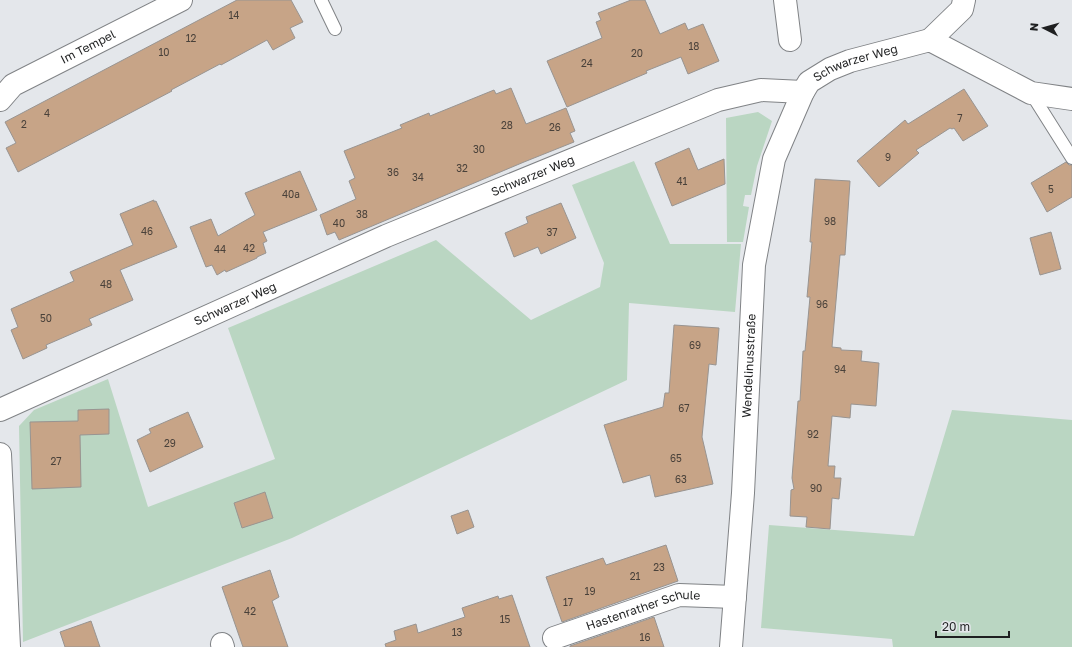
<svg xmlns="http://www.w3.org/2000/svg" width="1072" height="647" viewBox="0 0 1072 647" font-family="'Golos Text',sans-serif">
  <rect width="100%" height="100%" fill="#e4e7eb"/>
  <g fill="#bad6c2">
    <path d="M 758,112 L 772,121 L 757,166 L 751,195 L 745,195 L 743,206 L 749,207 L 743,242 L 727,242 L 726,118 Z"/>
    <path d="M 634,161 L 670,244 L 741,244 L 735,312 L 629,303 L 627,380 L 292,538 L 23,642 L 19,426 L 34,410 L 108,379 L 148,507 L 275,459 L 228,328 L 436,240 L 531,320 L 600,287 L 604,263 L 572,185 Z"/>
    <path d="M 952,410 L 1072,420 L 1072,647 L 893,647 L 892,639 L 761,628 L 769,525 L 914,536 Z"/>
  </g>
  <g fill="#c7a487" stroke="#989491">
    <path d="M 237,0 L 291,0 L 303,22 L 290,28 L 295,38 L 273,50 L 267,40 L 221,65 L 220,64 L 171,90 L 172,91 L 18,172 L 6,148 L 16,143 L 5,122 Z"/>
    <path d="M 631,0 L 645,0 L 660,34 L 685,23 L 688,30 L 703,24 L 719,61 L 688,74 L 681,57 L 646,71 L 647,73 L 567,107 L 547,61 L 602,38 L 596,22 L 601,20 L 598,13 Z"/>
    <path d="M 511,88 L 526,124 L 566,108 L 575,131 L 570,133 L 574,142 L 524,162 L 339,240 L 335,232 L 327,235 L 320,215 L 356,199 L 349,181 L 355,178 L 344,151 L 402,128 L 400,125 L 429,113 L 430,116 L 494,90 L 496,94 Z"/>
    <path d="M 964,89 L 988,126 L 963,141 L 954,128 L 952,129 L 950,128 L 916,150 L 919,153 L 879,187 L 857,161 L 905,120 L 908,124 Z"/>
    <path d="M 689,148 L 698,170 L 724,159 L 725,184 L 672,206 L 655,163 Z"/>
    <path d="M 1066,162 L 1069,165 L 1072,165 L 1072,197 L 1047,212 L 1031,183 Z"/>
    <path d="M 300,171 L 317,210 L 263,232 L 267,241 L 263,243 L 266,253 L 257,257 L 257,258 L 226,272 L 225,270 L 217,275 L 212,265 L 206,267 L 190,227 L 211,219 L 218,236 L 255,215 L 245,193 Z"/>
    <path d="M 815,179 L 850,181 L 845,255 L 840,255 L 832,347 L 841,348 L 841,350 L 862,351 L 861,361 L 879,363 L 876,406 L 851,404 L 850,418 L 832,416 L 828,466 L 835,466 L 834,478 L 841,478 L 839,499 L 832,498 L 830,529 L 806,527 L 807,517 L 790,516 L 791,490 L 794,489 L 792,478 L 798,401 L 800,401 L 803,351 L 805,351 L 810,297 L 807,297 L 812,242 L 810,242 Z"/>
    <path d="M 154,200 L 154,202 L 156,201 L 177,247 L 120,270 L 133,300 L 89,319 L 92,325 L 46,345 L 47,348 L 23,359 L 11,330 L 18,327 L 11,309 L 74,281 L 70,272 L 133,245 L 120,214 Z"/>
    <path d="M 561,203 L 576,238 L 541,254 L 538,247 L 514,257 L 505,233 L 528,223 L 526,217 Z"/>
    <path d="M 1051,232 L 1061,269 L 1040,275 L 1030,238 Z"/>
    <path d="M 674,325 L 719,328 L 716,365 L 709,364 L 702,437 L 713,484 L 655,497 L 650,475 L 623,483 L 604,425 L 663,407 L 665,393 L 669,393 Z"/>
    <path d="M 109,409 L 109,434 L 80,435 L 81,487 L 32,489 L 30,422 L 78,421 L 78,410 Z"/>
    <path d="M 188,412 L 203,447 L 150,472 L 137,440 L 151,433 L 149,429 Z"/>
    <path d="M 265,492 L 273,518 L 242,528 L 234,503 Z"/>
    <path d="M 468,510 L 474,527 L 457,534 L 451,516 Z"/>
    <path d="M 666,545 L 678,581 L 562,622 L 546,577 L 603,558 L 606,565 Z"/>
    <path d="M 270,570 L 279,597 L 272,601 L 288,647 L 243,647 L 222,587 Z"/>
    <path d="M 512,595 L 530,647 L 386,647 L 385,644 L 396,640 L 394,631 L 416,624 L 418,633 L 465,617 L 462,608 L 498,596 L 499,599 Z"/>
    <path d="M 654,617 L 664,647 L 570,647 L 570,646 Z"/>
    <path d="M 91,621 L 100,647 L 65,647 L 60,632 Z"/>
  </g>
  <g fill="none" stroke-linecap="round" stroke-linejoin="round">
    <g stroke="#808386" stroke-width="14">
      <g id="service">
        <path d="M 321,0 L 335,29"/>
        <path d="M 1031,93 L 1072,158"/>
      </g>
    </g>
    <g stroke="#808386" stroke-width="24">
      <g id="minor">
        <path d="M 785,0 L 790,40"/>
        <path d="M 930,40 L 962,9 L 964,0"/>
        <path id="s1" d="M 0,100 L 13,85 L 181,0"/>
        <path id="s2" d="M 0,410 L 386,236 L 718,100 L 761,90 L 803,92"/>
        <path d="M 0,454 L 9,647"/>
        <path id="s3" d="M 554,638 L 679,595 L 735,597"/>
        <path d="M 222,644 L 223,647"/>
        <path id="s4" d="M 731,647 L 743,493 L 754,265 L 774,159 L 803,92 L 809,82 L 830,69 L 850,61 L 930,40 L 1031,93 L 1072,99"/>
      </g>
    </g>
    <use href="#service" stroke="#fff" stroke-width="12"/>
    <use href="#minor" stroke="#fff" stroke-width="22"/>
  </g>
  <g text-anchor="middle" stroke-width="4" stroke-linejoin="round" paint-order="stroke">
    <g font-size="10" fill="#49413a">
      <text x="234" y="19">14</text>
      <text x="191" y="42">12</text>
      <text x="694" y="50">18</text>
      <text x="164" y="56">10</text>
      <text x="637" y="57">20</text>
      <text x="587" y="67">24</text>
      <text x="47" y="117">4</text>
      <text x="960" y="122">7</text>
      <text x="24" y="128">2</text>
      <text x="507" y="129">28</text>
      <text x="555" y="131">26</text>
      <text x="479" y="153">30</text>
      <text x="888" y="161">9</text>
      <text x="462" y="172">32</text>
      <text x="393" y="176">36</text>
      <text x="418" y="181">34</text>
      <text x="682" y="185">41</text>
      <text x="1051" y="193">5</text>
      <text x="291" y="198">40a</text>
      <text x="362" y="218">38</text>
      <text x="830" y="225">98</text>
      <text x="339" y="227">40</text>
      <text x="147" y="235">46</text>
      <text x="552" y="236">37</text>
      <text x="249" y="252">42</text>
      <text x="220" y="253">44</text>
      <text x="106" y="288">48</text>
      <text x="822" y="308">96</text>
      <text x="46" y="322">50</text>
      <text x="695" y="349">69</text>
      <text x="840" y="373">94</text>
      <text x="684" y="412">67</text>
      <text x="813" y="438">92</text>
      <text x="170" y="447">29</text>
      <text x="676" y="462">65</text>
      <text x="56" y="465">27</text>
      <text x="681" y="483">63</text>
      <text x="816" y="492">90</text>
      <text x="659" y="571">23</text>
      <text x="635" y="580">21</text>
      <text x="590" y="595">19</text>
      <text x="568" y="606">17</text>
      <text x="250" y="615">42</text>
      <text x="505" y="623">15</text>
      <text x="457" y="636">13</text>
      <text x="645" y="641">16</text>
    </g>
    <g font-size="12" fill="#1f2021" stroke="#e4e7eb">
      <text dy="4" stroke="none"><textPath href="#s1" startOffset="104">Im Tempel</textPath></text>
      <text dy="4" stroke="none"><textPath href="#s4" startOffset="626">Schwarzer Weg</textPath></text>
      <text dy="4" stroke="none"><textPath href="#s2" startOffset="582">Schwarzer Weg</textPath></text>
      <text dy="4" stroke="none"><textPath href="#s2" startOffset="258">Schwarzer Weg</textPath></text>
      <text dy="4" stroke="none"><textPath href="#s4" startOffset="282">Wendelinusstraße</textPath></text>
      <text dy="4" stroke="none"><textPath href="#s3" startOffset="94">Hastenrather Schule</textPath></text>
    </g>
  </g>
  <g transform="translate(1044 28) rotate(276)" stroke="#e4e7eb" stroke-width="3" paint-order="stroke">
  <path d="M0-3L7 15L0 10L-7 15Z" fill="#1f2021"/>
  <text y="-6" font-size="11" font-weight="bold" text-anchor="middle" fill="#1f2021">N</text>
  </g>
  <path d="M936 631v6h73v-6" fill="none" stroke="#1f2021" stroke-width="2"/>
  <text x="942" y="631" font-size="12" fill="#1f2021" stroke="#e4e7eb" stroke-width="3" paint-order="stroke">20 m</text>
</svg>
